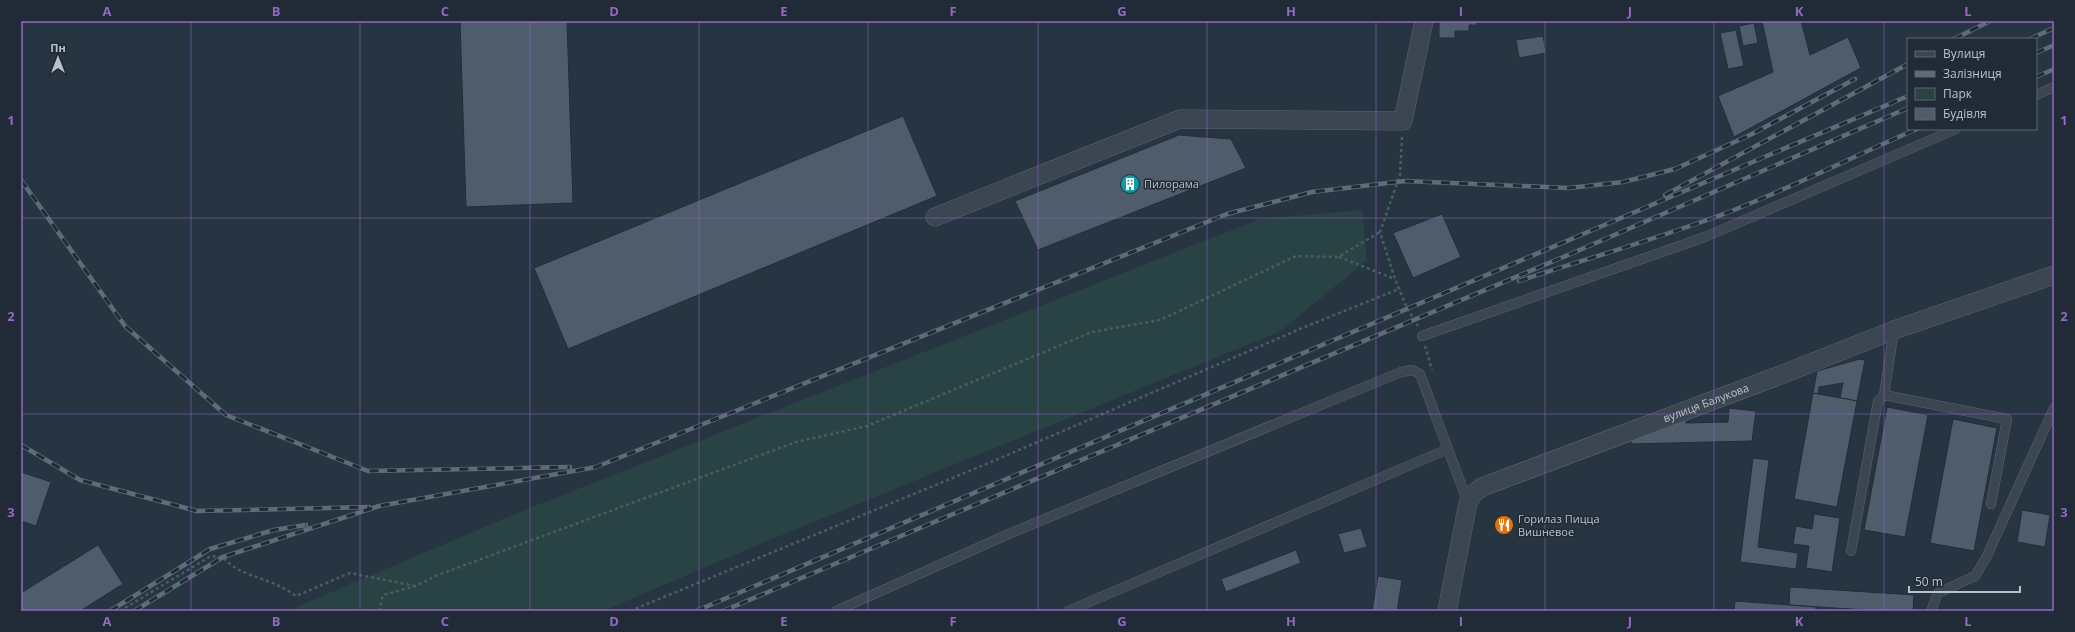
<svg xmlns="http://www.w3.org/2000/svg" width="2075" height="632" viewBox="0 0 2075 632" font-family="'Open Sans',sans-serif">
  <rect width="100%" height="100%" fill="#273542"/>
  <path fill="#294243" d="M 1362,210 L 1367,260 L 1281,331 L 753,547 L 603,611 L 287,611 L 527,509 L 1260,219 Z"/>
  <g fill="#4e5c6b" stroke="#222d39">
    <path d="M 460,21 L 567,21 L 573,203 L 466,207 Z"/>
    <path d="M 1447,21 L 1477,21 L 1477,25 L 1469,25 L 1469,31 L 1455,31 L 1455,38 L 1439,38 L 1439,22 Z"/>
    <path d="M 1762,21 L 1801,21 L 1810,55 L 1848,37 L 1861,68 L 1734,137 L 1718,96 L 1773,72 Z"/>
    <path d="M 1754,23 L 1758,43 L 1743,46 L 1739,26 Z"/>
    <path d="M 1736,30 L 1744,66 L 1728,69 L 1720,33 Z"/>
    <path d="M 1543,36 L 1546,53 L 1519,58 L 1516,40 Z"/>
    <path d="M 903,116 L 937,196 L 568,349 L 534,268 Z"/>
    <path d="M 1179,135 L 1231,139 L 1246,168 L 1038,250 L 1015,201 Z"/>
    <path d="M 1442,214 L 1461,257 L 1413,278 L 1393,233 Z"/>
    <path d="M 1860,359 L 1865,360 L 1857,401 L 1840,398 L 1843,383 L 1819,387 L 1818,394 L 1813,393 L 1817,371 Z"/>
    <path d="M 1813,393 L 1857,401 L 1837,507 L 1794,499 Z"/>
    <path d="M 1887,407 L 1928,415 L 1905,537 L 1864,530 Z"/>
    <path d="M 1729,408 L 1756,411 L 1752,441 L 1631,444 L 1632,435 L 1686,416 L 1686,423 L 1728,422 Z"/>
    <path d="M 1953,419 L 1997,428 L 1974,551 L 1930,543 Z"/>
    <path d="M 1753,458 L 1769,460 L 1758,547 L 1798,553 L 1796,569 L 1740,562 Z"/>
    <path d="M 21,472 L 51,482 L 36,526 L 21,521 Z"/>
    <path d="M 2022,510 L 2050,515 L 2045,547 L 2017,542 Z"/>
    <path d="M 1814,514 L 1840,518 L 1832,572 L 1806,568 L 1809,546 L 1793,544 L 1796,526 L 1812,529 Z"/>
    <path d="M 1361,528 L 1367,547 L 1344,553 L 1338,534 Z"/>
    <path d="M 98,545 L 123,584 L 80,611 L 21,611 L 21,593 Z"/>
    <path d="M 1296,550 L 1301,563 L 1226,592 L 1221,579 Z"/>
    <path d="M 1378,576 L 1402,580 L 1397,611 L 1365,611 L 1372,611 Z"/>
    <path d="M 1790,587 L 1914,595 L 1913,611 L 1881,611 L 1789,605 Z"/>
    <path d="M 1735,601 L 1816,607 L 1816,611 L 1734,611 Z"/>
  </g>
  <g fill="none" stroke-linecap="round" stroke-linejoin="round">
    <g stroke="#5a646f" stroke-width="10">
      <g id="lane">
        <path d="M 2036,95 L 2054,87"/>
        <path d="M 1422,336 L 1705,237 L 1956,129"/>
        <path d="M 1884,395 L 2007,419 L 1991,504"/>
        <path d="M 1851,551 L 1878,401 L 1884,395 L 1894,330"/>
        <path d="M 836,611 L 1011,533 L 1401,372 L 1412,370 L 1420,374 L 1468,503"/>
        <path d="M 1068,611 L 1448,449"/>
        <path d="M 1931,611 L 1938,593 L 1975,576 L 1986,558 L 2054,408"/>
      </g>
    </g>
    <g stroke="#5a646f" stroke-width="19">
      <g id="street">
        <path d="M 935,217 L 1180,119 L 1403,121 L 1424,21"/>
        <path id="s1" d="M 1447,611 L 1468,503 L 1473,494 L 1482,487 L 1778,376 L 1894,330 L 2054,275"/>
      </g>
    </g>
    <g stroke="#485e60" stroke-width="2.5" stroke-dasharray="3 3" stroke-linecap="butt">
      <path d="M 1402,137 L 1400,175 L 1380,232 L 1395,279 L 1407,308 L 1418,326"/>
      <path d="M 1339,257 L 1395,279"/>
      <path d="M 1425,346 L 1432,370"/>
      <path d="M 120,611 L 211,556 L 223,557 C 237,575 264,577 283,588 C 288,590 292,594 296,596 L 350,573 L 415,586"/>
      <path d="M 379,611 L 383,595 L 416,586 L 438,575 L 796,442 L 867,426 L 1092,332 L 1160,320 L 1296,256 L 1338,257 L 1380,232"/>
      <path d="M 630,611 L 984,465 L 1307,326 L 1399,289"/>
    </g>
    <use href="#lane" stroke="#3c4652" stroke-width="9"/>
    <use href="#street" stroke="#3c4652" stroke-width="18"/>
    <g stroke="#5e6b79" stroke-width="4.5">
      <g id="rail">
        <path d="M 1954,39 L 1990,21"/>
        <path d="M 2030,39 L 2054,28"/>
        <path d="M 2036,53 L 2054,45"/>
        <path d="M 2036,77 L 2054,69"/>
        <path d="M 21,180 L 125,326 L 226,415 L 368,471 L 570,467"/>
        <path d="M 1665,195 L 1908,64"/>
        <path d="M 1519,281 C 1589,258 1660,238 1729,212 C 1793,187 1854,156 1917,129"/>
        <path d="M 21,445 L 80,480 L 197,511 L 369,507"/>
        <path d="M 110,611 L 210,549 L 274,530 L 306,525"/>
        <path d="M 134,611 L 223,557 L 379,506 L 596,467 L 1227,214 L 1312,192 L 1405,181 L 1569,188 L 1623,182 L 1675,169 L 1752,134 L 1855,79"/>
        <path d="M 696,611 L 1908,96"/>
        <path d="M 723,611 L 1568,255 L 1908,108"/>
      </g>
    </g>
    <use href="#rail" stroke="#202b37" stroke-width="3" stroke-dasharray="9" stroke-linecap="butt"/>
  </g>
  <path fill="none" stroke="#9468c4" stroke-width="1" stroke-opacity="0.55" d="M 191,21 L 191,611M 360,21 L 360,611M 530,21 L 530,611M 699,21 L 699,611M 868,21 L 868,611M 1038,21 L 1038,611M 1207,21 L 1207,611M 1376,21 L 1376,611M 1545,21 L 1545,611M 1714,21 L 1714,611M 1884,21 L 1884,611M 21,218 L 2054,218M 21,414 L 2054,414"/>
  <defs>
    <g id="building-disc" transform="scale(1)"><circle r="9.5" fill="#0f9aa8" stroke="#202b37"/><path d="M-4-6H4V6H1V3H-1V6H-4ZM-2.5-4.3h1.7v1.8h-1.7ZM.8-4.3h1.7v1.8H.8ZM-2.5-1h1.7V.8h-1.7ZM.8-1h1.7V.8H.8Z" fill="#fff"/></g>
    <g id="restaurant-disc" transform="scale(1)"><circle r="9.5" fill="#e8710a" stroke="#202b37"/><path d="M-5-6h1v4h1v-4h1v4h1v-4h1v5L-1.5 .5V6h-2V.5L-5-1ZM5-6V6H3V1.5H1.5Q1.5-4 5-6Z" fill="#fff"/></g>
  </defs>
  <g fill-rule="evenodd">
    <use href="#building-disc" x="1130" y="184"/>
    <use href="#restaurant-disc" x="1504" y="525"/>
  </g>
  <g text-anchor="middle" stroke-width="3" stroke-linejoin="round" paint-order="stroke">
    <g font-size="11" fill="#b9c1cc" stroke="#202b37" text-anchor="start">
      <text x="1144" y="188">Пилорама</text>
      <text x="1518" y="523">Горилаз Пицца<tspan x="1518" dy="13">Вишневое</tspan></text>
    </g>
    <g font-size="11" fill="#b9c1cc" stroke="#202b37">
      <text dy="4" stroke="none"><textPath href="#s1" startOffset="371">вулиця Балукова</textPath></text>
    </g>
  </g>
  <rect width="2075" height="632" fill="none" stroke="#202b37" stroke-width="44"/>
  <rect x="1907" y="38" width="130" height="92" fill="#202b37" stroke="#5d6773"/>
  <rect x="1915" y="51" width="20" height="6" fill="#3c4652" stroke="#5d6773"/>
  <text x="1943" y="58" font-size="12" fill="#b9c1cc">Вулиця</text>
  <rect x="1915" y="71" width="20" height="6" fill="#5e6b79" stroke="#5d6773"/>
  <text x="1943" y="78" font-size="12" fill="#b9c1cc">Залізниця</text>
  <rect x="1915" y="88" width="20" height="12" fill="#294243" stroke="#5d6773"/>
  <text x="1943" y="98" font-size="12" fill="#b9c1cc">Парк</text>
  <rect x="1915" y="108" width="20" height="12" fill="#4e5c6b" stroke="#5d6773"/>
  <text x="1943" y="118" font-size="12" fill="#b9c1cc">Будівля</text>
  <g transform="translate(58 58)" stroke="#202b37" stroke-width="3" paint-order="stroke">
  <path d="M0-3L7 15L0 10L-7 15Z" fill="#b9c1cc"/>
  <text y="-6" font-size="11" font-weight="bold" text-anchor="middle" fill="#b9c1cc">Пн</text>
  </g>
  <path d="M1909 586v6h111v-6" fill="none" stroke="#b9c1cc" stroke-width="2"/>
  <text x="1915" y="586" font-size="12" fill="#b9c1cc" stroke="#202b37" stroke-width="3" paint-order="stroke">50 m</text>
  <rect x="22" y="22" width="2031" height="588" fill="none" stroke="#9468c4" stroke-width="1.5"/>
  <g font-size="13" text-anchor="middle" font-weight="bold" fill="#9468c4">
    <text x="107" y="16">A</text>
    <text x="276" y="16">B</text>
    <text x="445" y="16">C</text>
    <text x="614" y="16">D</text>
    <text x="784" y="16">E</text>
    <text x="953" y="16">F</text>
    <text x="1122" y="16">G</text>
    <text x="1291" y="16">H</text>
    <text x="1461" y="16">I</text>
    <text x="1630" y="16">J</text>
    <text x="1799" y="16">K</text>
    <text x="1968" y="16">L</text>
    <text x="11" y="125">1</text>
    <text x="2064" y="125">1</text>
    <text x="11" y="321">2</text>
    <text x="2064" y="321">2</text>
    <text x="11" y="517">3</text>
    <text x="2064" y="517">3</text>
    <text x="107" y="626">A</text>
    <text x="276" y="626">B</text>
    <text x="445" y="626">C</text>
    <text x="614" y="626">D</text>
    <text x="784" y="626">E</text>
    <text x="953" y="626">F</text>
    <text x="1122" y="626">G</text>
    <text x="1291" y="626">H</text>
    <text x="1461" y="626">I</text>
    <text x="1630" y="626">J</text>
    <text x="1799" y="626">K</text>
    <text x="1968" y="626">L</text>
  </g>
</svg>
